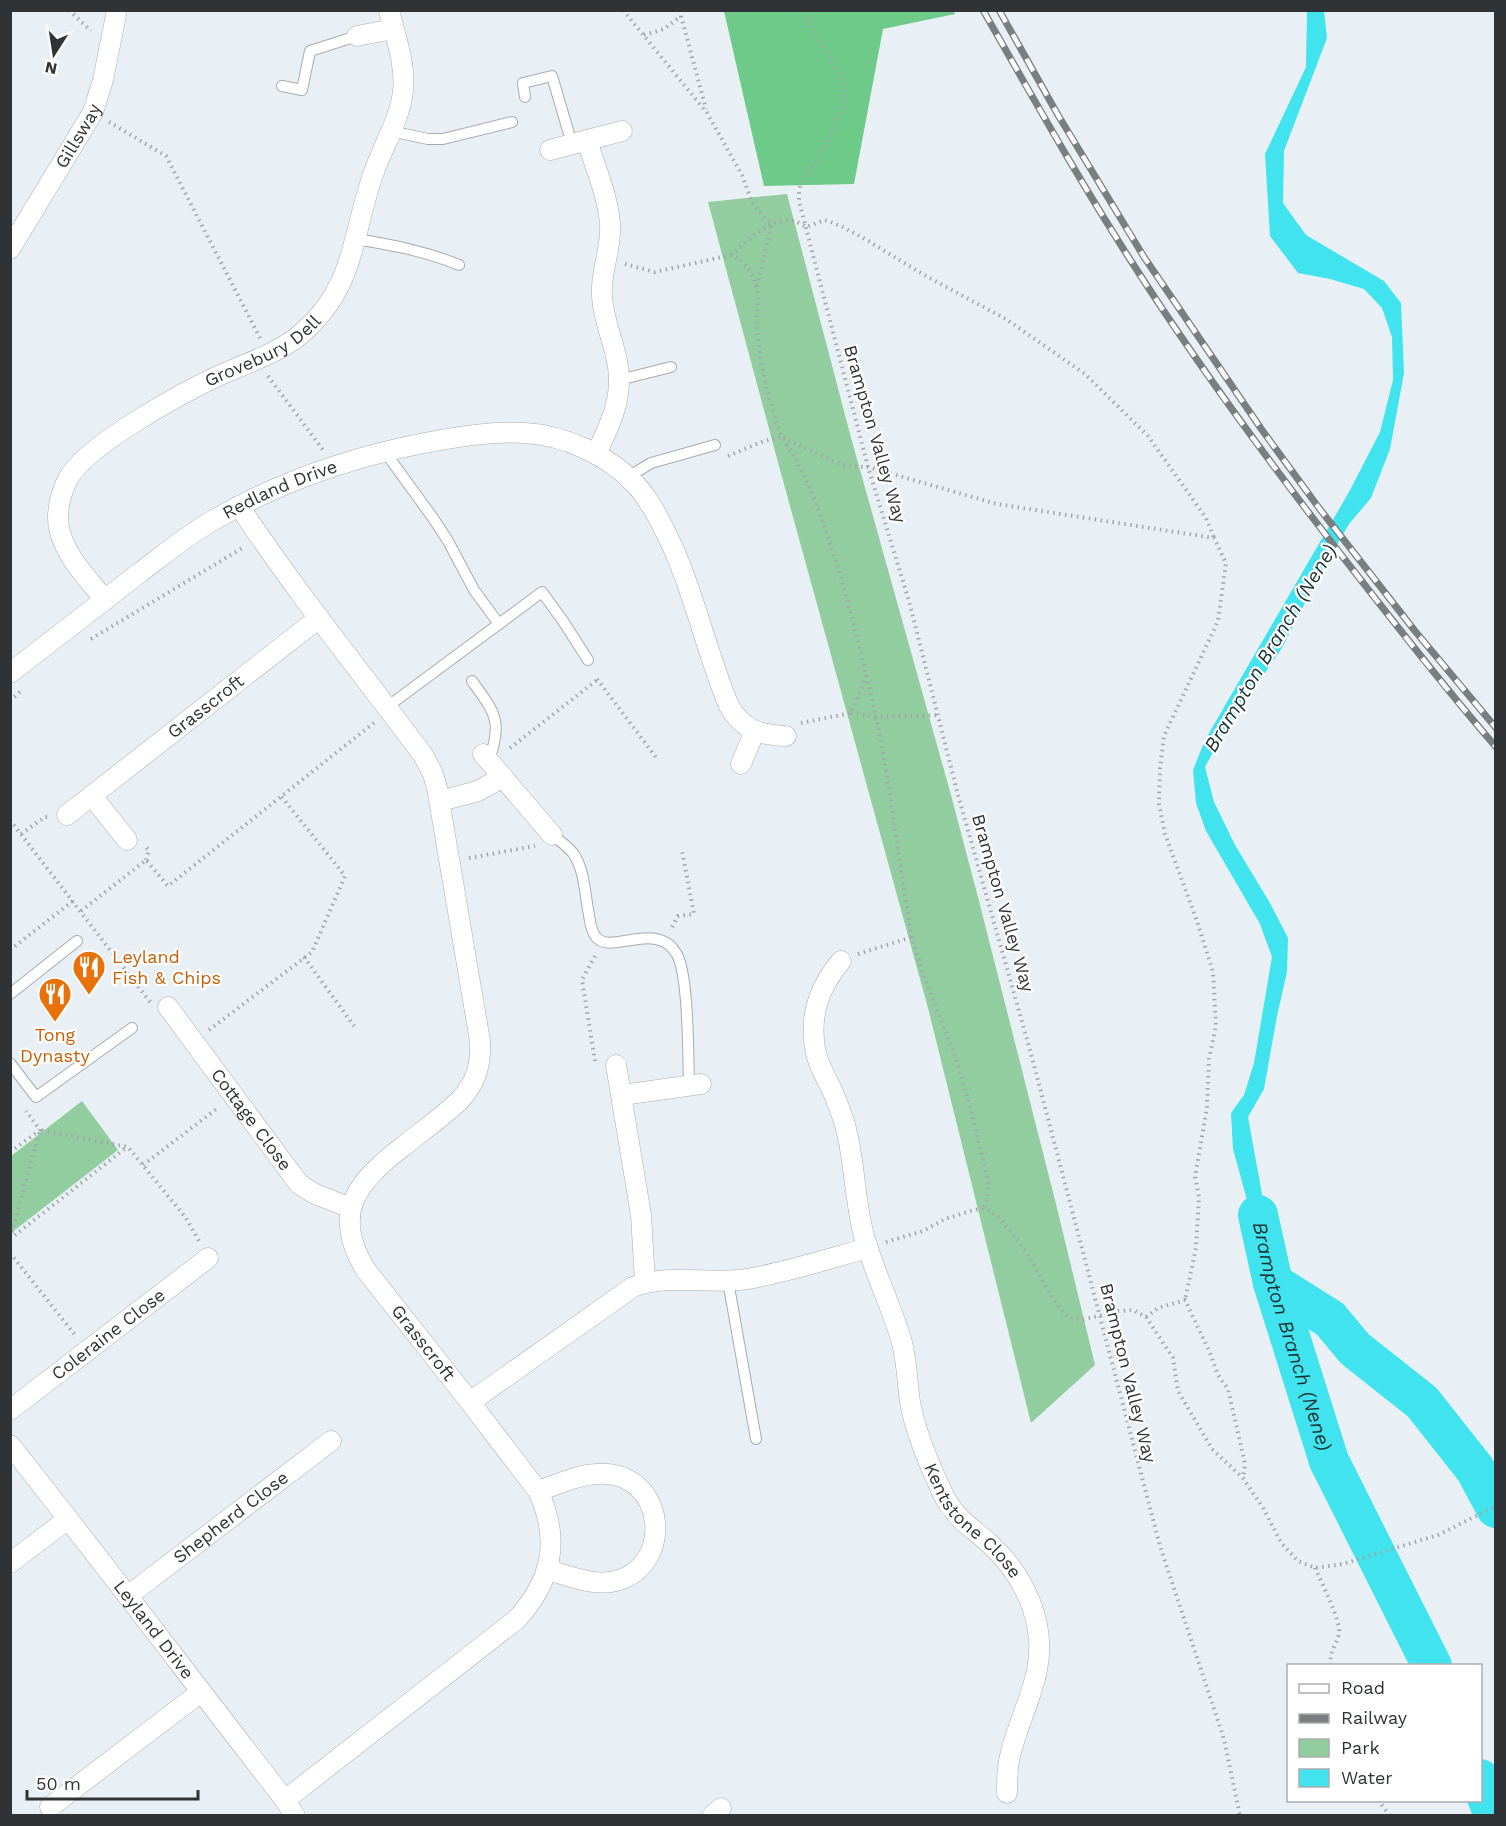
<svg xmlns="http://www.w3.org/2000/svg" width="1506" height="1826" viewBox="0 0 1506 1826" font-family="'Work Sans',sans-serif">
  <rect width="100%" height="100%" fill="#e9f0f5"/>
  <g fill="#91cd9f">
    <path d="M 787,194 L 850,434 L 951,795 L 980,905 L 1056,1204 L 1095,1365 L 1031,1423 L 928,1008 L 779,466 L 708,202 Z"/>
    <path d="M 82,1101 L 118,1150 L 11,1233 L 11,1156 Z"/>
  </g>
  <path fill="#6eca88" d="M 953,10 L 955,14 L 883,29 L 854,184 L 764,186 L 724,11 Z"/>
  <path fill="#40e3ee" d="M 1307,11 L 1324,11 L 1327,38 L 1284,151 L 1283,203 L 1306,235 L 1384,281 L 1401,303 L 1404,373 L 1390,449 L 1371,498 L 1349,524 L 1316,581 L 1282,648 L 1223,734 L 1205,767 L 1214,802 L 1235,845 L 1270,903 L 1288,938 L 1287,972 L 1277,1016 L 1264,1089 L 1248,1117 L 1270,1238 L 1284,1264 L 1288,1281 L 1265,1265 L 1233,1149 L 1231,1113 L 1244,1095 L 1254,1063 L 1272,957 L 1260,924 L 1206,831 L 1196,803 L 1193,770 L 1205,740 L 1349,492 L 1380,432 L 1393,380 L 1392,337 L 1382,308 L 1364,289 L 1330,279 L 1298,273 L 1270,236 L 1265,154 L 1306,67 Z"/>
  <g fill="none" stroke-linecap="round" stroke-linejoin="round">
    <g stroke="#40e3ee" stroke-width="40">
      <path id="s1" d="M 1258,1215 L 1273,1283 L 1329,1461 L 1432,1666"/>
      <path d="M 1273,1283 L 1330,1319 L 1355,1349 L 1422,1402 L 1475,1469 L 1496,1508"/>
      <path d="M 1480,1779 L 1494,1816"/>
    </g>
    <g stroke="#a6acb1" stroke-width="12">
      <g id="service">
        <path d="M 282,86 L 302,90 L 310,51 L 357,36"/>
        <path d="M 525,97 L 523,83 L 552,76 L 572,144"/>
        <path d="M 390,131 L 428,139 L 443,139 L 512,122"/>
        <path d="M 356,239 C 392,245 425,251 459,265"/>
        <path d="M 619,380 L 671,367"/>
        <path d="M 385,452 L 433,518 L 448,541 L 474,590 L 499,624"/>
        <path d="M 628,477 L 651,463 L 715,445"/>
        <path d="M 472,681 C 495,713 503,721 489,760"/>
        <path d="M 387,707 L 542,592 L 563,621 L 588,660"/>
        <path d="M 552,835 C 559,840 567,846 573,853 C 585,870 585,896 589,915 C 590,922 591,931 596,937 C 604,947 620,941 631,940 C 648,937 666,936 676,953 C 689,972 688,1058 689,1085"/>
        <path d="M 10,994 L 77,941"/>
        <path d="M 10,1063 L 36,1097 L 132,1028"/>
        <path d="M 728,1281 L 756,1439"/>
      </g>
    </g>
    <g stroke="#a6acb1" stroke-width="21">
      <g id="minor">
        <path d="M 357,36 L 393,29"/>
        <path d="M 587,140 C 595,167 608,196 610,224 C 612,248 600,272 602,296 C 603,321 615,343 618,367 C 623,399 609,427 596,454"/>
        <path d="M 550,150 L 622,131"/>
        <path id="s2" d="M 10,249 L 93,112 L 103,80 L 117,10"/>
        <path id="s3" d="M 239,506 C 296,592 361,672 423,755 L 433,774 L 437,788 L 480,1041 C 481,1066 476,1083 459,1101 C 441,1118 421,1132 401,1148 C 356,1183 332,1213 365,1269 L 470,1402 L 538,1491 C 561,1540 552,1581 516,1620 L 285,1800"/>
        <path id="s4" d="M 105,600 C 88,579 67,558 60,532 C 55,516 60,494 68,479 C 85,446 180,394 216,377 C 242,365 279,353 301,334 C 357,286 351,235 374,172 C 383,146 400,119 403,91 C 406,64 395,36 389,10"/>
        <path id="s5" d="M 10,673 C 53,640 95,607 138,574 C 162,556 186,536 212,521 C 280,481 358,455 435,441 C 464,436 495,431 525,433 C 564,435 608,455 635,484 C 646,495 654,510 661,523 C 692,581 704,646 729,706 C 743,730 759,735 786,736"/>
        <path d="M 483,754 L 552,835"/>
        <path d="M 741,764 L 755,731"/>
        <path d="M 92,796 L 127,840"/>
        <path d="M 440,801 L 478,791 L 503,777"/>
        <path id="s6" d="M 67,815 L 319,618"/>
        <path id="s7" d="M 841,961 C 822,984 811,1008 814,1040 C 815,1059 824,1074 832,1090 C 838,1104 844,1118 847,1133 C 855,1167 855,1202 864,1236 C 874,1272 892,1307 902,1343 C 907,1362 907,1382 910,1402 C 915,1430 926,1457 938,1483 C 941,1490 944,1497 948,1503 C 958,1520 976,1531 990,1544 C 1013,1565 1031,1594 1037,1625 C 1047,1673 1022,1708 1011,1752 C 1007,1766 1007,1779 1007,1793"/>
        <path id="s8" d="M 168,1007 L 299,1184 L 315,1194 L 351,1208"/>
        <path d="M 616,1065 L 641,1215 L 645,1282"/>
        <path d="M 622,1095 L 701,1084"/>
        <path d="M 470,1402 L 633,1287 C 670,1273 708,1285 747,1279 C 788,1272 828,1259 868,1248"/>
        <path id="s9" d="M 10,1410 L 208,1258"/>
        <path id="s10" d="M 10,1445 C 103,1562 193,1682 285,1800 L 295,1816"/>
        <path d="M 538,1491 C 557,1485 576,1475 596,1474 C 667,1468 677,1570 611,1582 C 590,1585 567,1575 547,1570"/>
        <path d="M 10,1563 L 68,1519"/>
        <path id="s11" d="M 129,1595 L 331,1441"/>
        <path d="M 50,1807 L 201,1692"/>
        <path d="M 712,1816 L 721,1808"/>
      </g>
    </g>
    <g stroke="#a1a6aa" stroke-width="4" stroke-dasharray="1.5 4.5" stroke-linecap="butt">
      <path d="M 69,10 L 91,31"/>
      <path d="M 623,10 L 707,113 L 742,175 L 752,202 L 762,216 L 772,223"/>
      <path d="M 682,10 L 681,16 L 706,109"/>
      <path d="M 802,10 C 813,38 839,62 844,92 C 846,109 826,146 817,160 C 813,167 807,172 803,179 C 799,186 799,193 799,201 L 868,467 L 909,601 L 958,795 L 1030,1050 L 1160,1546 L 1224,1739 L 1240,1816"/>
      <path d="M 644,35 L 664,29 L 681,16"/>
      <path d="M 109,122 L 166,156 L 260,338"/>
      <path d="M 731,255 C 752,238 778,207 806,227 L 825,220 L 841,226 L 865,239 L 924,275 L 1006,319 L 1085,374 L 1148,436 L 1206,518 L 1214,538"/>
      <path d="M 625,264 L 655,272 L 731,255 C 745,261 752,271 756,286 C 760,299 756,315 757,328 C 759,359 770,408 782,437 L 835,462 L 846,466 L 868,467 L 997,504 L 1214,538 L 1226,563 L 1218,621 L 1164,736 L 1160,768 L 1159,804 L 1165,834 L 1197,921 L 1213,972 L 1216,1026 L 1209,1059 L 1207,1107 L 1195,1177 L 1199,1197 L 1196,1248 L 1185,1300"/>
      <path d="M 757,286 L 772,223"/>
      <path d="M 268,376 L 323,450"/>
      <path d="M 728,456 L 764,441 L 782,437 C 811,479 830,540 844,589 C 855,631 867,674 876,717 C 891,790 899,864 912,937 C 922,976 939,1013 953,1051 C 968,1094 978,1138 988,1182 L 988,1196 L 985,1208 L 1000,1218 L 1014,1236 L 1028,1255 L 1054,1300 L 1062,1311 L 1070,1318 L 1082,1320 L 1119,1311 L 1133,1310 L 1146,1317 L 1173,1358 L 1178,1391 L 1212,1449 L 1243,1478 L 1263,1508 L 1282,1544 L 1298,1561 L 1315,1568 L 1343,1564 L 1438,1535 L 1496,1506"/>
      <path d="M 91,639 L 244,547"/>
      <path d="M 597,679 L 658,760"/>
      <path d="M 10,701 L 20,692"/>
      <path d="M 851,713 L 876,717 L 939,715"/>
      <path d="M 801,723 L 851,713 L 863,685 L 866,674"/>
      <path d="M 510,748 L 597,680"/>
      <path d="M 10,820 L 150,1002"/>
      <path d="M 21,834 L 45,817 L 48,817"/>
      <path d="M 469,858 L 535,846"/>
      <path d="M 146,860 L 149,851 L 146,847"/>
      <path d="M 81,911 L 146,860 L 168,886 L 375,722"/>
      <path d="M 672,927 L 678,916 L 694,914 L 682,851"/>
      <path d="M 10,950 L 73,901"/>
      <path d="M 858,954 L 912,937"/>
      <path d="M 595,956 L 582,980 L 595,1061"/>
      <path d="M 304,957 L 354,1026"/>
      <path d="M 209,1030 L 312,952 L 345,876 L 281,796"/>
      <path d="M 10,1152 L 40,1130 L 26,1111"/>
      <path d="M 143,1165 L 219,1107"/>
      <path d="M 10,1238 L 40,1130 L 128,1147 L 186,1218 L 199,1241"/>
      <path d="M 10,1239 L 127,1147"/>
      <path d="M 886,1242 L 923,1231 L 945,1219 L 974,1210 L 985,1208"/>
      <path d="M 10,1253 L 75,1335"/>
      <path d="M 1146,1317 L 1158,1308 L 1185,1300 L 1210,1353 L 1218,1375 L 1228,1389 L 1245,1464 L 1243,1478"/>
      <path d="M 1315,1568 C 1321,1581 1342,1623 1339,1634 C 1336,1646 1329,1651 1331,1666"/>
      <path d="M 1378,1800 L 1390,1816"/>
    </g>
    <use href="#service" stroke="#fff" stroke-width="10"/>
    <use href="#minor" stroke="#fff" stroke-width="20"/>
    <g stroke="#797e81" stroke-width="7">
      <g id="rail">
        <path d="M 983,10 C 1032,96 1080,182 1133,264 C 1204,375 1283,481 1364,584 C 1407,639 1450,694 1496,747"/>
        <path d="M 999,10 L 1058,115 L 1144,257 L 1262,430 L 1319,508 L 1415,631 L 1496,728"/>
      </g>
    </g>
    <use href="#rail" stroke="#fff" stroke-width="4.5" stroke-dasharray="14" stroke-linecap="butt"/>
  </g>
  <defs>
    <g id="restaurant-pin" transform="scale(1.725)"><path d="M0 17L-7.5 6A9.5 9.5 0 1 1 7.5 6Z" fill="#e8710a" stroke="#fff"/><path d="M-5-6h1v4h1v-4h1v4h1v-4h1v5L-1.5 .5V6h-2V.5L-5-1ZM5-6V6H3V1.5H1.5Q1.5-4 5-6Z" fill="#fff"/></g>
  </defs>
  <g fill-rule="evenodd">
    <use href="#restaurant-pin" x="89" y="967"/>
    <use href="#restaurant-pin" x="55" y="994"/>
  </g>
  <g text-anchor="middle" stroke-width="4.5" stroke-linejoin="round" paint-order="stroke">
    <g font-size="18" fill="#303335" stroke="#fff">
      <text dy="6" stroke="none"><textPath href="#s2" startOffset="132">Gillsway</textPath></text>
      <text dy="6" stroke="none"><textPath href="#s4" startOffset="372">Grovebury Dell</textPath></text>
      <text transform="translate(875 434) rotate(74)" y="6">Brampton Valley Way</text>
      <text dy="6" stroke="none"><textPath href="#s5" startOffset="328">Redland Drive</textPath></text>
      <text dy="6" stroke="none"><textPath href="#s6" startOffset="176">Grasscroft</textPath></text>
      <text transform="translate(1003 903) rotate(74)" y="6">Brampton Valley Way</text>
      <text dy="6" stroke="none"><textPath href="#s8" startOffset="140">Cottage Close</textPath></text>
      <text dy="6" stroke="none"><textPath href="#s9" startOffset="124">Coleraine Close</textPath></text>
      <text dy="6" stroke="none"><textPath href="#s3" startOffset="980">Grasscroft</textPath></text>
      <text transform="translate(1128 1373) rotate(76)" y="6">Brampton Valley Way</text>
      <text dy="6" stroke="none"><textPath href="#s11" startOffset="128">Shepherd Close</textPath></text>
      <text dy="6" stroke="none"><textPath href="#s7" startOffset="600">Kentstone Close</textPath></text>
      <text dy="6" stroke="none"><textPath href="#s10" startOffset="234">Leyland Drive</textPath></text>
    </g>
    <g font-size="18" fill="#c56008" stroke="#fff" text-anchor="start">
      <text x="112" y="963">Leyland<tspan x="112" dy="21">Fish &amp; Chips</tspan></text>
      <text x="55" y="1041" text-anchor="middle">Tong<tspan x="55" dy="21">Dynasty</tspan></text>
    </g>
    <g font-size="20" font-style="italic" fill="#1a3335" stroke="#fff">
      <text transform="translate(1270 648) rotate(-59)" y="7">Brampton Branch (Nene)</text>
      <text dy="7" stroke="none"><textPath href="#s1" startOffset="126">Brampton Branch (Nene)</textPath></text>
    </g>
  </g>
  <rect width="1506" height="1826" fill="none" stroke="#303335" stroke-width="24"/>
  <rect x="1287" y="1664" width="195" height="138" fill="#ffffff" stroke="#acadae" stroke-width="1.5"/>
  <rect x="1299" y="1684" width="30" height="9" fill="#ffffff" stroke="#acadae" stroke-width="1.5"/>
  <text x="1341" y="1694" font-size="18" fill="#303335">Road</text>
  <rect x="1299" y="1714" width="30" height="9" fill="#797e81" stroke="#acadae" stroke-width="1.5"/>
  <text x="1341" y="1724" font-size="18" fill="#303335">Railway</text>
  <rect x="1299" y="1739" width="30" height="18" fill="#91cd9f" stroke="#acadae" stroke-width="1.5"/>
  <text x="1341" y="1754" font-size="18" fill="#303335">Park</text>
  <rect x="1299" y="1769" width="30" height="18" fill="#40e3ee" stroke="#acadae" stroke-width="1.5"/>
  <text x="1341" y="1784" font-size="18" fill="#303335">Water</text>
  <g transform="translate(54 54) rotate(192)" stroke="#ffffff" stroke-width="4.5" paint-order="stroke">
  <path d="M0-4.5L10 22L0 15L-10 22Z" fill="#303335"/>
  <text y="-9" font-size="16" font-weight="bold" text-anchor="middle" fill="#303335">N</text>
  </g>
  <path d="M27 1790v9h171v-9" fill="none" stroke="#303335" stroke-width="3"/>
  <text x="36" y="1790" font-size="18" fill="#303335" stroke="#ffffff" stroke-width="4.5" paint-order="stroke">50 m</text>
</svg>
